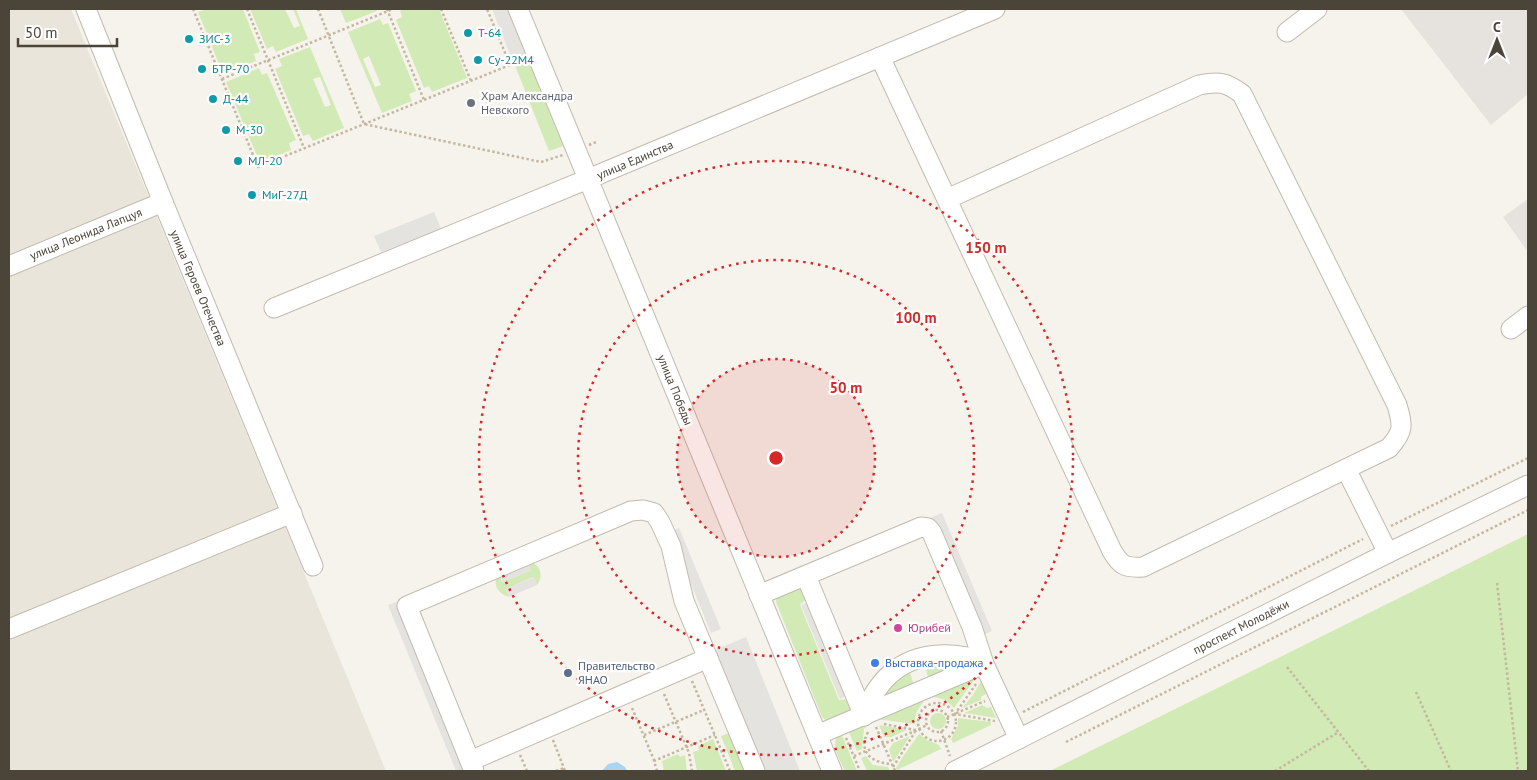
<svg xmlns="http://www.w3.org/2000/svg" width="1537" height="780" viewBox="0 0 1537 780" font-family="'PT Sans',sans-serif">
  <rect width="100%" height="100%" fill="#f6f3ec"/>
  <path fill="#eae5da" d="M 9,9 L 71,9 L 386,771 L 9,771 Z"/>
  <g fill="#e6e2dd">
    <path d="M 1401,9 L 1528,9 L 1528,94 L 1491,125 Z"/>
    <path d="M 1528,199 L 1528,252 L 1503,217 Z"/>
  </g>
  <g fill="#d2eab5" fill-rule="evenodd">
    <path d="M 207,9 L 243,9 L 260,52 L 254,54 L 256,61 L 223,74 L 198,12 Z"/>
    <path d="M 250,9 L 285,9 L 294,28 L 300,26 L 293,9 L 296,9 L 308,39 L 276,52 L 273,46 L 267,49 Z"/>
    <path d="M 340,9 L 376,9 L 377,11 L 346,23 Z"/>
    <path d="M 404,9 L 439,9 L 467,78 L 432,92 L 429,86 L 424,88 L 396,20 L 402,17 L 400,11 Z"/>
    <path d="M 380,19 L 383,25 L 388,23 L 416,91 L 409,94 L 412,101 L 382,113 L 348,32 ZM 369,56 L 381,85 L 375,87 L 363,59 Z"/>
    <path d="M 310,47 L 344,128 L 313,141 L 309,134 L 303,136 L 275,69 L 282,66 L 279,59 ZM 320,77 L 331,105 L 325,107 L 313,79 Z"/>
    <path d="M 522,62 L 529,65 L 532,70 L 563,146 L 549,151 L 514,63 Z"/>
    <path d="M 259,68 L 262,75 L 267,73 L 296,140 L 289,143 L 291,150 L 260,163 L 226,82 Z"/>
    <path d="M 1528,534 L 1528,771 L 1050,771 Z"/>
    <path d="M 527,561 C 539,563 545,574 537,585 L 533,577 L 506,589 L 509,597 C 498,594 491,583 499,573 L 502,582 L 530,571 Z"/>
    <path d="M 802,587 L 807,598 L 800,605 L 839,700 L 847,699 L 852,712 L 828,722 L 822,717 L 776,602 L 777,595 Z"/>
    <path d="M 967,661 L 928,677 L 926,670 L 943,663 Z"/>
    <path d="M 910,673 L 914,685 L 874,701 L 899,678 Z"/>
    <path d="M 976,677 L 954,708 L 946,700 L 934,697 L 932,694 Z"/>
    <path d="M 981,681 L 986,694 L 981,697 L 981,700 L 962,708 L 973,695 Z"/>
    <path d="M 921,699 L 923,703 C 917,709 914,716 915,724 L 877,719 Z"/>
    <path d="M 982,705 L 987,708 L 991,707 L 996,718 L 964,713 Z"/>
    <circle cx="938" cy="721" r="8"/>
    <path d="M 958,718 L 991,722 L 991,725 L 953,743 L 951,739 L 958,726 Z"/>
    <path d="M 871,722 L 864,729 L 862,749 L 857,751 L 848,730 Z"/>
    <path d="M 879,725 L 907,730 L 891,737 L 884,737 Z"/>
    <path d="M 729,733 L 745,771 L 735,771 L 721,736 Z"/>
    <path d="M 841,733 L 857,771 L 845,771 C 840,760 828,742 841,733 Z"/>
    <path d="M 919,734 L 927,740 L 939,745 L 941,749 L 897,770 L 896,768 L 904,755 Z"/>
    <path d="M 910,736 L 894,761 L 893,761 L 889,750 L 893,743 Z"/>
    <path d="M 713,739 L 726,771 L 697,771 L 693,752 L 699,750 L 698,746 Z"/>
    <path d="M 678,754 L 680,757 L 685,755 L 687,771 L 664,771 L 662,761 Z"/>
    <path d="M 866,756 L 873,765 L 888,767 L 890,771 L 867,771 L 861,758 Z"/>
  </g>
  <g fill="#e5e3e0">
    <path d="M 492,9 L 511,9 L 530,56 L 513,62 Z"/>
    <path d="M 434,212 L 441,229 L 381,252 L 374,236 Z"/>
    <path d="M 942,513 L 992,631 L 983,635 L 932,517 Z"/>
    <path d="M 679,528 L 721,629 L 711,633 L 670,532 Z"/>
    <path d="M 527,561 L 531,571 L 503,582 L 499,573 Z"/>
    <path d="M 534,577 L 537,585 L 509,597 L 505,589 Z"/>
    <path d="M 399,601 L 468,768 L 460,771 L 456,771 L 388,605 Z"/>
    <path d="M 809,602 L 848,695 L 840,699 L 801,605 Z"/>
    <path d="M 746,637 L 800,771 L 763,771 L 713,651 Z"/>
  </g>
  <path fill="#a9d4f2" d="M 617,762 L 625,767 L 627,771 L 602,771 L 608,764 Z"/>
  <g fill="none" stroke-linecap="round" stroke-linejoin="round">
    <g stroke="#c2bbae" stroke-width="21">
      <g id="minor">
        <path d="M 86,9 L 163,202 L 313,566"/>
        <path d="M 518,9 L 832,771"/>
        <path d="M 1287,32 L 1317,9"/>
        <path d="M 880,57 L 1112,551 C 1121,566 1125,568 1143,567 L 1389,448 C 1404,431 1403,426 1397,405 L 1242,94 C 1226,82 1219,81 1199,85 L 947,199"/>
        <path d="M 9,266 L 163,202"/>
        <path d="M 274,308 L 588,179 L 995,9"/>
        <path d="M 1511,329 L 1528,316"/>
        <path d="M 1346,469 L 1388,553"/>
        <path d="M 806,576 L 864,716"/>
        <path d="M 759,595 L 921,527 L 928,528 L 932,533 L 972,627 L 984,664 L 1019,739"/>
        <path d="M 9,629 L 292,513"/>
        <path d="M 864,716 C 878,675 907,653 951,655 C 963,656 974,657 984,664"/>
        <path d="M 817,735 L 984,664"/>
        <path d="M 470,761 L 708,658"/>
        <path d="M 474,771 L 407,606 L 631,511 L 643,510 L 654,513 L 660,522 L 671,546 L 684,601 L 755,771"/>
        <path d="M 955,771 L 1388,553 L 1528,485"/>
      </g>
    </g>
    <g stroke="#c4b79f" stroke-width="2.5" stroke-dasharray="2.5 2.5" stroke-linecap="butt">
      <path d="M 193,9 L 258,167 L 510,65 L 487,9"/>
      <path d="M 247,9 L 304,148"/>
      <path d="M 318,9 L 364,124 L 541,162 L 563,155"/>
      <path d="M 387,9 L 424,100"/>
      <path d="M 441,9 L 471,81"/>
      <path d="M 222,79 L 393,9"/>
      <path d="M 589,145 L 596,142"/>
      <path d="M 1391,526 L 1528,458"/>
      <path d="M 1497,583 L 1518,771"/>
      <path d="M 1287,667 L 1369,771"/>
      <path d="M 692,681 L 730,771"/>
      <path d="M 976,684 L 955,714 L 995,721"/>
      <path d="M 1416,692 L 1451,771"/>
      <path d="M 664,694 L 689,753 L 692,771"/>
      <circle cx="937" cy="722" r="19"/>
      <path d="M 632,708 L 654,760"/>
      <circle cx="937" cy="721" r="11"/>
      <path d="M 1023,712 L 1363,539"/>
      <path d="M 947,717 L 985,701"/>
      <path d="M 884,724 L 915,730 L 919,729"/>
      <path d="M 876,727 L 895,771"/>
      <path d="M 941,731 L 950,756"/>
      <path d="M 868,732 C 857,753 873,763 892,764"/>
      <path d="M 644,735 L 704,710"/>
      <path d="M 846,738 L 860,771"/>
      <path d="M 553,740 L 565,771"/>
      <path d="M 1066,742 L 1528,510"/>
      <path d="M 520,755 L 527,771"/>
      <path d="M 854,756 L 915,731 L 927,725"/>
      <path d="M 893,767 L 915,732"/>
      <path d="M 556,771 L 564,768"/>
      <path d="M 657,771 L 654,761 L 715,735"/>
      <path d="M 1275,771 L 1337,733"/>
    </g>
    <use href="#minor" stroke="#fff" stroke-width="19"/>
  </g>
  <circle cx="776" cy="458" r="99" fill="#d62828" fill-opacity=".12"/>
  <g fill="none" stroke="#d62828" stroke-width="2.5" stroke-dasharray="2.5 5">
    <circle cx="776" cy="458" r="99"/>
    <circle cx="776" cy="458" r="198"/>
    <circle cx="776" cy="458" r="297"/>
  </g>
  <g fill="#0f9aa8" stroke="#fff" stroke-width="2">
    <circle cx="468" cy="33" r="5"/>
    <circle cx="189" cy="39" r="5"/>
    <circle cx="478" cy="60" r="5"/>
    <circle cx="202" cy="69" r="5"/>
    <circle cx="213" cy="99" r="5"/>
    <circle cx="226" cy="130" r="5"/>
    <circle cx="238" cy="161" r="5"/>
    <circle cx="252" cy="195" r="5"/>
  </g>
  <circle fill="#6b7280" stroke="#fff" stroke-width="2" cx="471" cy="103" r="5"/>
  <circle fill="#d1479c" stroke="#fff" stroke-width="2" cx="898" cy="628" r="5"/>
  <circle fill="#3f7fe0" stroke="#fff" stroke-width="2" cx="875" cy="663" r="5"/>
  <circle fill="#5c6f8a" stroke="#fff" stroke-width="2" cx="568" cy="673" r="5"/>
  <g text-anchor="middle" stroke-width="4.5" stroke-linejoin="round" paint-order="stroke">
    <g font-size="12" fill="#0d838f" stroke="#fff" text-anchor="start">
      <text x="478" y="37">Т-64</text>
      <text x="199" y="43">ЗИС-3</text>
      <text x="488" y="64">Су-22М4</text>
      <text x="212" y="73">БТР-70</text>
      <text x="223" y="103">Д-44</text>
      <text x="236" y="134">М-30</text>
      <text x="248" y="165">МЛ-20</text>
      <text x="262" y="199">МиГ-27Д</text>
    </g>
    <g font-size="12" fill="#5b616d" stroke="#fff" text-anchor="start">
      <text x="481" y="100">Храм Александра<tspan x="481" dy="14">Невского</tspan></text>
    </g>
    <g font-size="12" fill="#4b4439" stroke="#fff">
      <text transform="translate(635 160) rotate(-23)" y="4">улица Единства</text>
      <text transform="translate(86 234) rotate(-22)" y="4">улица Леонида Лапцуя</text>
      <text transform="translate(198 288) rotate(67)" y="4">улица Героев Отечества</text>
      <text transform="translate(675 390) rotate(68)" y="4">улица Победы</text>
      <text transform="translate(1241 627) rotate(-27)" y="4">проспект Молодёжи</text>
    </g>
    <g font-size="12" fill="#b23c85" stroke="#fff" text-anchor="start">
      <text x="908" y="632">Юрибей</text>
    </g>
    <g font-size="12" fill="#366cbe" stroke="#fff" text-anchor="start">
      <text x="885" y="667">Выставка-продажа</text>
    </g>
    <g font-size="12" fill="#4e5e75" stroke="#fff" text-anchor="start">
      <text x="578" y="670">Правительство<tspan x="578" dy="14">ЯНАО</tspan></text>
    </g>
  </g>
  <circle cx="776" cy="458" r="8" fill="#d62828" stroke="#fff" stroke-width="2.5"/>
  <g font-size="15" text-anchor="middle" font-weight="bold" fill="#d62828" stroke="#fff" stroke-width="4.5" stroke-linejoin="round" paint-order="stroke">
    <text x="986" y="253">150 m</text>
    <text x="916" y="323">100 m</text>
    <text x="846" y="393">50 m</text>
  </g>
  <rect width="1537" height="780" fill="none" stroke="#4b4439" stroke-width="20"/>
  <g transform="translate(1497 40)" stroke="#ffffff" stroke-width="4" paint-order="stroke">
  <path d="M0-4L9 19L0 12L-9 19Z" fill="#4b4439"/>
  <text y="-8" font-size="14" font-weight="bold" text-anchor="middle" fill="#4b4439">С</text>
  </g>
  <path d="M18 38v8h99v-8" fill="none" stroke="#4b4439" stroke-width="2.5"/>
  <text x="25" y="38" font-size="15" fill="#4b4439" stroke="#ffffff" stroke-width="4" paint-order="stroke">50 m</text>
</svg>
